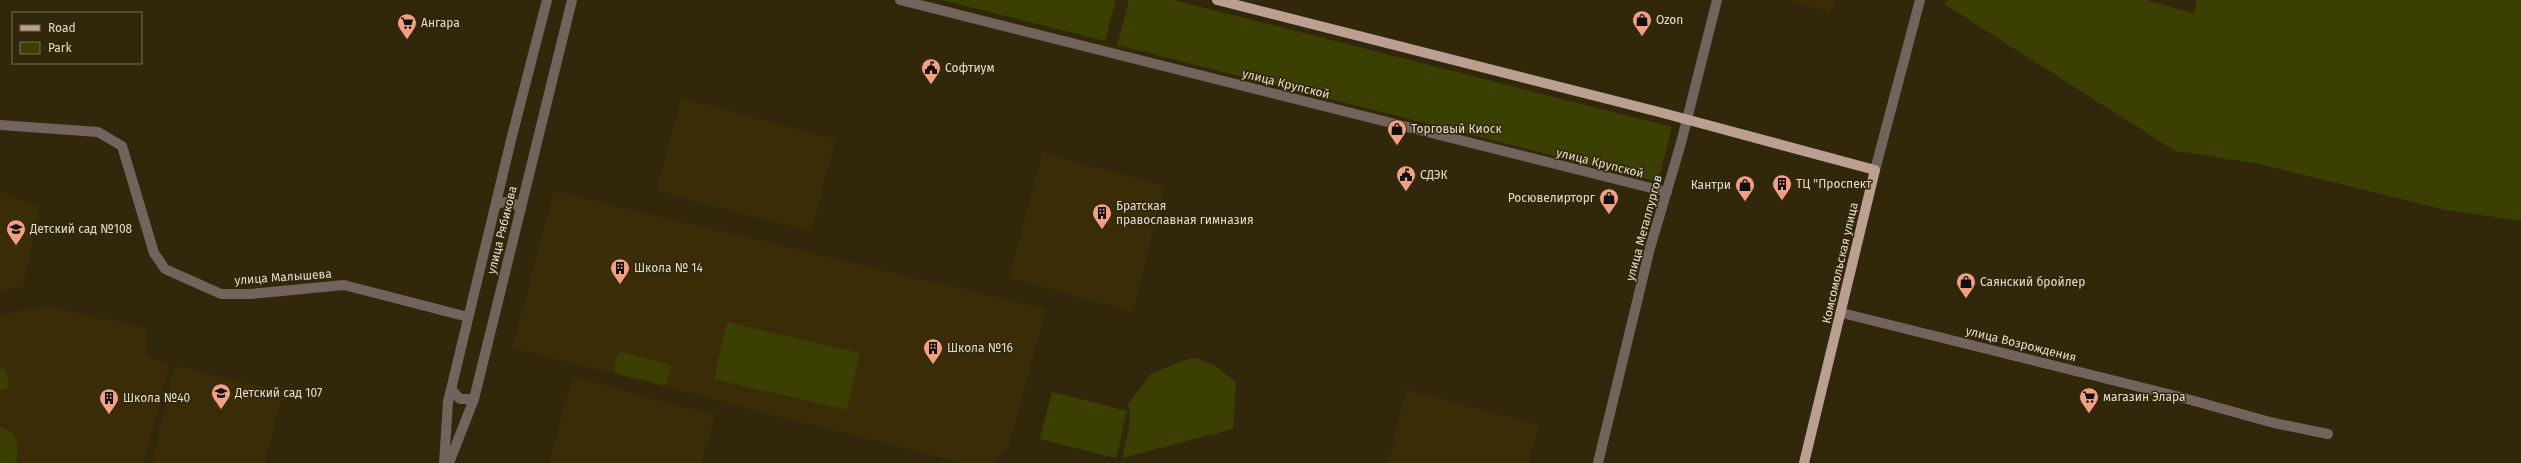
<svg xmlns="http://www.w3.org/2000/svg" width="2521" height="463" viewBox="0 0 2521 463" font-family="'Fira Sans',sans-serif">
  <rect width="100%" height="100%" fill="#31270b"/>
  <g fill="#392c06">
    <path d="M 1784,0 L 1835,0 L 1831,13 Z"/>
    <path d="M 681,98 L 836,139 L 811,232 L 656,191 Z"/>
    <path d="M 1042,153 L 1165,185 L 1133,312 L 1009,278 Z"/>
    <path d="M 554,191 L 1046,309 L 1009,446 L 992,463 L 961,463 L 512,348 Z"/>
    <path d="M 0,192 L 40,207 L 23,286 L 0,292 Z"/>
    <path d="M 50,307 L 147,328 L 147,355 L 169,366 L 143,463 L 0,463 L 0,316 L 21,310 Z"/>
    <path d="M 175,365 L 283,392 L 265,463 L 152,463 Z"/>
    <path d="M 572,377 L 715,415 L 702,463 L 549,463 Z"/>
    <path d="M 1406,390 L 1539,424 L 1529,463 L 1388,463 Z"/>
  </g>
  <g fill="#3c3f02">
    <path d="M 942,0 L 1116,0 L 1105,41 Z"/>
    <path d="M 1129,0 L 1174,0 L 1672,127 L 1658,182 L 1117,45 Z"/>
    <path d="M 1948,0 L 2146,0 L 2194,13 L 2197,0 L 2521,0 L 2521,221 L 2447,210 L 2260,164 L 2175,151 L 1944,4 Z"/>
    <path d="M 727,322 L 860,353 L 847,410 L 714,379 Z"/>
    <path d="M 622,352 L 668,364 L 671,367 L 667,382 L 663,385 L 616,373 L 614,370 L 617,355 Z"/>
    <path d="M 1196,358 L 1217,367 L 1236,383 L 1233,429 L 1122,458 C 1126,440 1133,422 1128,404 L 1151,374 L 1184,360 Z"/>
    <path d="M 0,368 L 6,370 L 9,384 L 8,388 L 0,390 Z"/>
    <path d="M 1052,392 L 1127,411 L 1116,458 L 1040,439 Z"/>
    <path d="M 0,427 C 17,431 21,448 15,463 L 0,463 Z"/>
  </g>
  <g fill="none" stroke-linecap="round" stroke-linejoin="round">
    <g stroke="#72645d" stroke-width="10">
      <path d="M 900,0 L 1667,192"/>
      <path d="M 0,125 L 98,132 L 122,146 L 154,253 L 165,269 L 221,294 L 250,294 L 344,285 L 468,317"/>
      <path d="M 1875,170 L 1920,0"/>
      <path d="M 497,204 C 507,200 513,201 521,209"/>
      <path d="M 1842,313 L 2180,397 L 2274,423 L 2328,434"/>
      <path d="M 452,390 L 460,399 L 474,399"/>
      <path d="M 444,463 L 448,402 L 512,136 L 547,0"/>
      <path d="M 449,463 L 474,399 L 572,0"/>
      <path d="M 1598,463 L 1650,248 L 1681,143 L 1717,0"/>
    </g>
    <path stroke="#bb9f91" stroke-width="10" d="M 1217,0 L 1659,112 L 1875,170 L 1804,463"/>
  </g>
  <defs>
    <g id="shop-pin" transform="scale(1)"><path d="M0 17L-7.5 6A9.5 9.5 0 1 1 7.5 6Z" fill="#f39f83" stroke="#31270b"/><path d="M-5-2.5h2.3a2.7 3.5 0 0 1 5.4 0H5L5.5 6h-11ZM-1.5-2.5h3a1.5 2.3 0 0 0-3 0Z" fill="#111"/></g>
    <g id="supermarket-pin" transform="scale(1)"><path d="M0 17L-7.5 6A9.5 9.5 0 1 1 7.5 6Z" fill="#f39f83" stroke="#31270b"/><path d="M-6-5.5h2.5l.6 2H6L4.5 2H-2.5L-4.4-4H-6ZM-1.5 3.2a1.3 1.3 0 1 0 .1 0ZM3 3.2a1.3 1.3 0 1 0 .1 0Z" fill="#111"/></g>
    <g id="civic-pin" transform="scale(1)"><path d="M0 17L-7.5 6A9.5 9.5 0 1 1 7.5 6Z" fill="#f39f83" stroke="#31270b"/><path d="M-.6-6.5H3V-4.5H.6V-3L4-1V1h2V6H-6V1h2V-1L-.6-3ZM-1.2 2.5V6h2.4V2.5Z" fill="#111"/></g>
    <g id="building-pin" transform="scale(1)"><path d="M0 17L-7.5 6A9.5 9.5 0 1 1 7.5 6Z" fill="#f39f83" stroke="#31270b"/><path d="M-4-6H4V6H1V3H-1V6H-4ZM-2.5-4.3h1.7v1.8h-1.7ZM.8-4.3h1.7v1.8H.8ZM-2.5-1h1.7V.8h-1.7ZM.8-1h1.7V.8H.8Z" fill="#111"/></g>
    <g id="school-pin" transform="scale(1)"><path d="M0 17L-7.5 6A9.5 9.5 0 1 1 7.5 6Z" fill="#f39f83" stroke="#31270b"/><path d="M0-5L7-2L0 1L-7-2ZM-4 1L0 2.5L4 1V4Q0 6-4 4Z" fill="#111"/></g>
  </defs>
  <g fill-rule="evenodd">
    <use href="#shop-pin" x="1642" y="20"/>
    <use href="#supermarket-pin" x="407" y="23"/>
    <use href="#civic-pin" x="931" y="68"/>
    <use href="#shop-pin" x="1397" y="129"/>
    <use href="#civic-pin" x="1406" y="175"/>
    <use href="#building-pin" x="1782" y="184"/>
    <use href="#shop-pin" x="1745" y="185"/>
    <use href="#shop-pin" x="1609" y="198"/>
    <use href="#building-pin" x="1102" y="213"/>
    <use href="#school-pin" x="16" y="229"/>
    <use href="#building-pin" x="620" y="268"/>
    <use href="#shop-pin" x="1966" y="282"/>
    <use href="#building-pin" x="933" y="348"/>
    <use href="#school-pin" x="221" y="393"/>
    <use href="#supermarket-pin" x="2089" y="397"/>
    <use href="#building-pin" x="109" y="398"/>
  </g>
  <g text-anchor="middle" stroke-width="3" stroke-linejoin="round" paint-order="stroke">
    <g font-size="12" fill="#e2dccb" stroke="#31270b" text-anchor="start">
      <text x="1656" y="24">Ozon</text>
      <text x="421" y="27">Ангара</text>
      <text x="945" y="72">Софтиум</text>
      <text x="1411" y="133">Торговый Киоск</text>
      <text x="1420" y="179">СДЭК</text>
      <text x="1796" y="188">ТЦ "Проспект</text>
      <text x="1731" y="189" text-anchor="end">Кантри</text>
      <text x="1595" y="202" text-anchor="end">Росювелирторг</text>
      <text x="1116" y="210">Братская<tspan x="1116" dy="14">православная гимназия</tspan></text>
      <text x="30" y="233">Детский сад №108</text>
      <text x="634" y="272">Школа № 14</text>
      <text x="1980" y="286">Саянский бройлер</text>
      <text x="947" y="352">Школа №16</text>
      <text x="235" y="397">Детский сад 107</text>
      <text x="2103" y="401">магазин Элара</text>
      <text x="123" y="402">Школа №40</text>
    </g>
    <g font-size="12" fill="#e2dccb" stroke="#31270b">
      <text transform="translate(1286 84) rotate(14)" y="4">улица Крупской</text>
      <text transform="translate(1600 163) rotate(14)" y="4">улица Крупской</text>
      <text transform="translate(1644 228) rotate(-75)" y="4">улица Металлургов</text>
      <text transform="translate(502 230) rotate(-76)" y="4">улица Рябикова</text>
      <text transform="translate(1840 263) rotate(-77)" y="4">Комсомольская улица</text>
      <text transform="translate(283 277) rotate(-4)" y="4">улица Малышева</text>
      <text transform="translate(2021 344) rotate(14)" y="4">улица Возрождения</text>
    </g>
  </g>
  <rect x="12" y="12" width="130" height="52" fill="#31270b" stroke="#786f58"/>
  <rect x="20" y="25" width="20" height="6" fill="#bb9f91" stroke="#786f58"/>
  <text x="48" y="32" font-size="12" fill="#e2dccb">Road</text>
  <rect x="20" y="42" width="20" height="12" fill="#3c3f02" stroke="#786f58"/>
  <text x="48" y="52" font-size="12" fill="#e2dccb">Park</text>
</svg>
